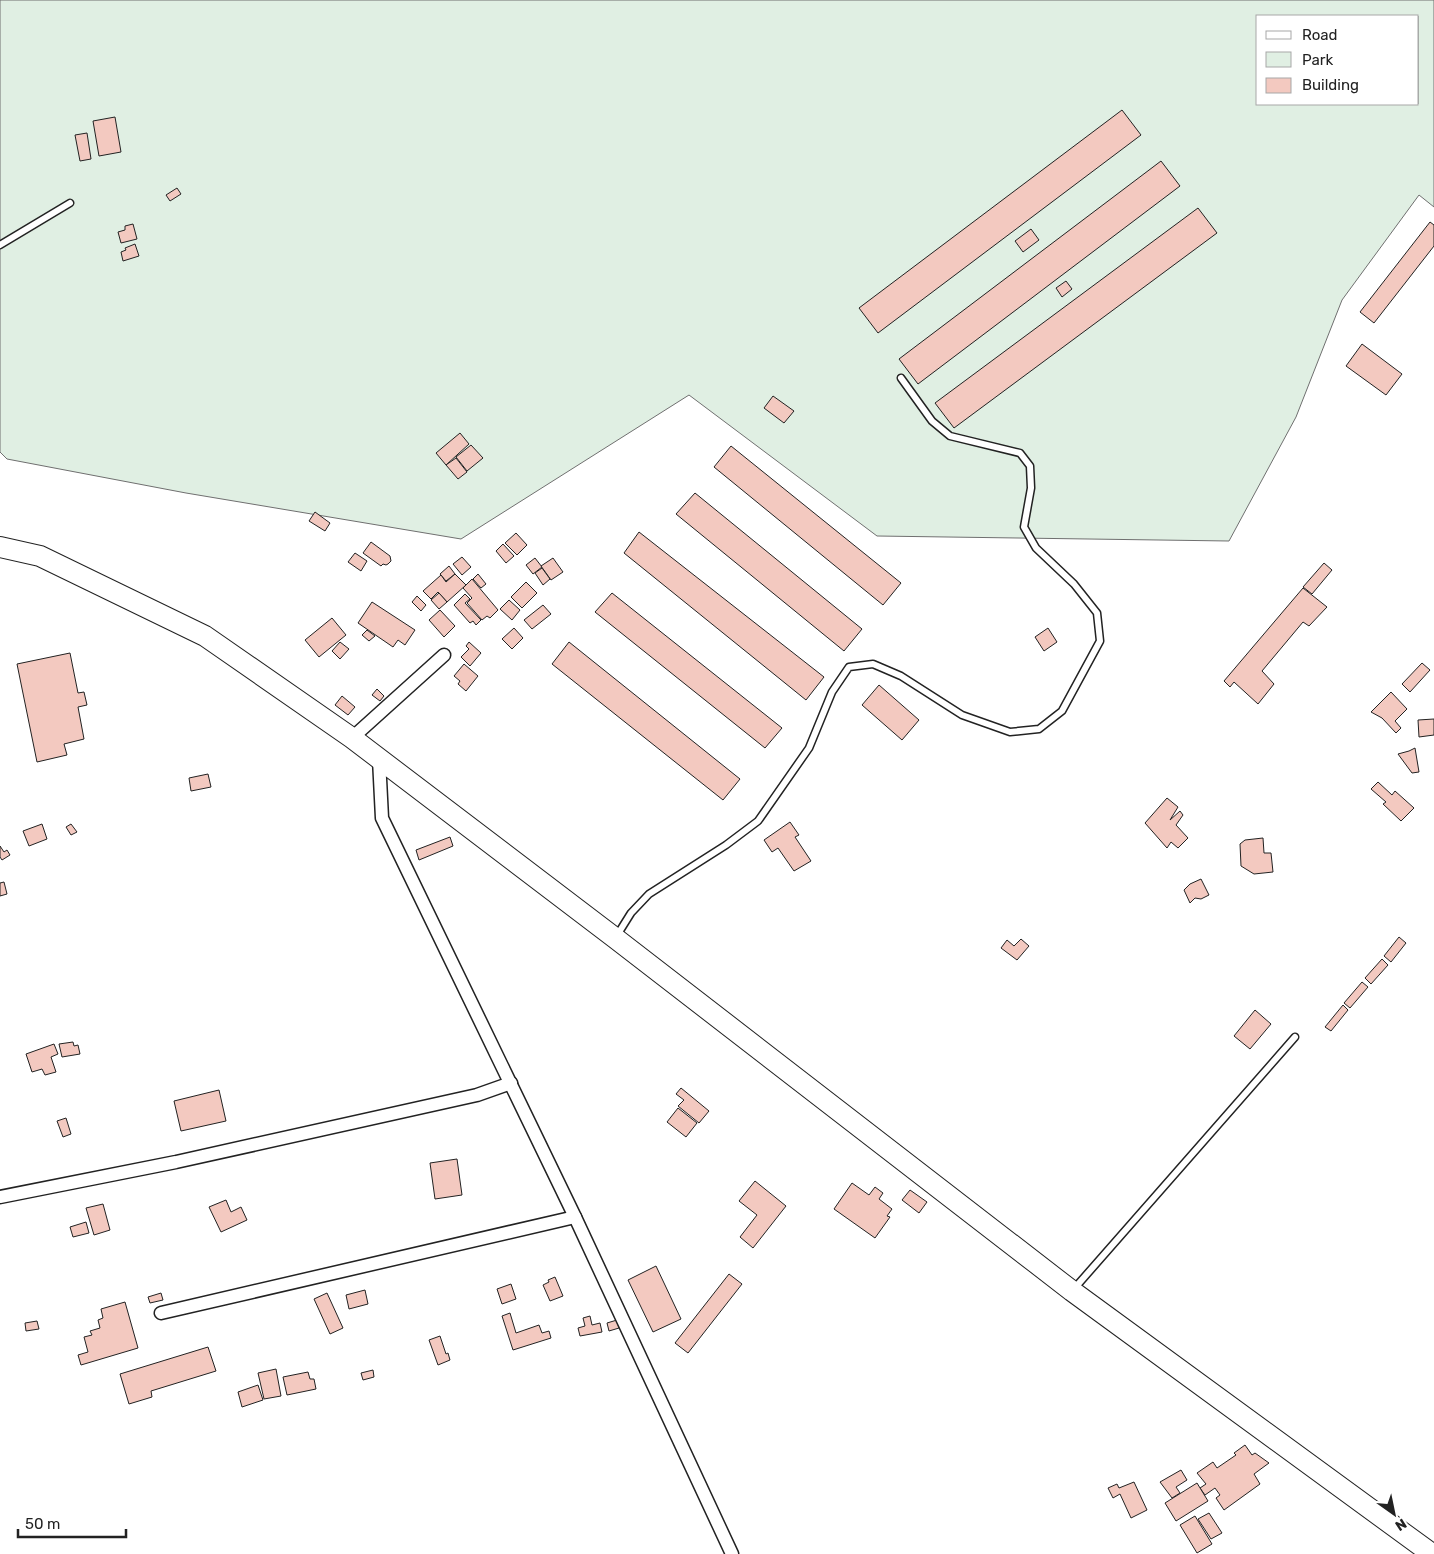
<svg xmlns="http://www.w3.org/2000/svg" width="1434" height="1554" viewBox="0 0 1434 1554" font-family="Rubik,sans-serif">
  <rect width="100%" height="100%" fill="#fff"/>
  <path fill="#e0efe3" stroke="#6f6f6f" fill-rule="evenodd" d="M 0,0 L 1434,0 L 1434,207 L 1419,195 L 1342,300 L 1296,417 L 1229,541 L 877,536 L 689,395 L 461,539 L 186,493 L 7,459 L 0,452 ZM 1258,16 L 1418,16 L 1418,104 L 1258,104 Z"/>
  <g fill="#f3c9c0" stroke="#222">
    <path d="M 1122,110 L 1141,135 L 878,333 L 859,308 Z"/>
    <path d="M 115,117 L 121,152 L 99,156 L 93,121 Z"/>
    <path d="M 87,133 L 91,159 L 80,161 L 75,135 Z"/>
    <path d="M 1161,161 L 1180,186 L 918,384 L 899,359 Z"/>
    <path d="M 177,188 L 181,194 L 170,201 L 166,195 Z"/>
    <path d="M 1198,208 L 1217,233 L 954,428 L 935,403 Z"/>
    <path d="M 1430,222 L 1434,225 L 1434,246 L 1374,323 L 1360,312 Z"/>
    <path d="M 133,224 L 137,239 L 121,243 L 118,232 L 125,230 L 125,226 Z"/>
    <path d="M 1031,229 L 1039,240 L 1023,252 L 1015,241 Z"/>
    <path d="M 135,244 L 139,256 L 123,261 L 121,252 L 126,250 L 125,248 Z"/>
    <path d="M 1066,281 L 1072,289 L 1062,297 L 1056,288 Z"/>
    <path d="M 1362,344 L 1402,374 L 1386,395 L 1346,366 Z"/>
    <path d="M 773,396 L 794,411 L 784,423 L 764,408 Z"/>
    <path d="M 460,433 L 469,444 L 446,465 L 436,453 Z"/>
    <path d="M 471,445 L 483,458 L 467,471 L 456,457 Z"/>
    <path d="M 731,446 L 901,583 L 883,605 L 714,467 Z"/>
    <path d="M 456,458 L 467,472 L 458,479 L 446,465 Z"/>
    <path d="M 695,493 L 862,629 L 844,651 L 676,514 Z"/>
    <path d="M 315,512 L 330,523 L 325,531 L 309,521 Z"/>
    <path d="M 639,532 L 824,677 L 806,700 L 624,553 Z"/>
    <path d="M 516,533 L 527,545 L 517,555 L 505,543 Z"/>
    <path d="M 371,542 L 390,556 L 391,561 L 388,564 L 386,565 L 383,564 L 381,566 L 363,553 Z"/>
    <path d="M 503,544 L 514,556 L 506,563 L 496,551 Z"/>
    <path d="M 355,553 L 367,561 L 361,571 L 348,562 Z"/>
    <path d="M 462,557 L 471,567 L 462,575 L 453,564 Z"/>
    <path d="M 535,558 L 542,567 L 533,574 L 526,565 Z"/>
    <path d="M 553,558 L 563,572 L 551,580 L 541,566 Z"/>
    <path d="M 1324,563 L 1332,570 L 1312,594 L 1303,587 Z"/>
    <path d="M 449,566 L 455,574 L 446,581 L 440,574 Z"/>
    <path d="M 542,568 L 550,579 L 543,585 L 535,573 Z"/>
    <path d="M 455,574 L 466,585 L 447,602 L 438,592 L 431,599 L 423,591 L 441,575 L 446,582 Z"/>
    <path d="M 478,574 L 486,584 L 481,588 L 473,579 Z"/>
    <path d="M 472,579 L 498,610 L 490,618 L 487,616 L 482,620 L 467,603 L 472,598 L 463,588 Z"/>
    <path d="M 526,582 L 537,593 L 522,608 L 511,597 Z"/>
    <path d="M 1303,588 L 1327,607 L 1309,626 L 1303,622 L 1262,671 L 1274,684 L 1258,704 L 1234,682 L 1230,687 L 1224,681 Z"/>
    <path d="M 439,593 L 447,602 L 439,609 L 431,600 Z"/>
    <path d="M 612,593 L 782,728 L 765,748 L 595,612 Z"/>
    <path d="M 465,594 L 470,599 L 465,603 L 481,620 L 476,625 L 473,621 L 470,623 L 454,605 Z"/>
    <path d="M 417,596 L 426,605 L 421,611 L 412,602 Z"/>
    <path d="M 509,600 L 520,610 L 512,620 L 500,609 Z"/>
    <path d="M 372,602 L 415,630 L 405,645 L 398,640 L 393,647 L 358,623 Z"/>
    <path d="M 543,605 L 551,614 L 532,629 L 524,620 Z"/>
    <path d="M 440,610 L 455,626 L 444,637 L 429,620 Z"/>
    <path d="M 332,618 L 346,635 L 319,657 L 305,640 Z"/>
    <path d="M 514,628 L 523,638 L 512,649 L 502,639 Z"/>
    <path d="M 1048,628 L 1057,642 L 1044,651 L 1035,637 Z"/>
    <path d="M 367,630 L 375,636 L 369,641 L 362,635 Z"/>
    <path d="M 340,642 L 349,649 L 340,659 L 332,651 Z"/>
    <path d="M 469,642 L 481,653 L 470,666 L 461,657 L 469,649 L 466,646 Z"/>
    <path d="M 569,642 L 740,779 L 723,800 L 552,664 Z"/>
    <path d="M 70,653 L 78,693 L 84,692 L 87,705 L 78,707 L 84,739 L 64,744 L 67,755 L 37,762 L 17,664 Z"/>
    <path d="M 1422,663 L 1430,670 L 1410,692 L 1402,684 Z"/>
    <path d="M 464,664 L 478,676 L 466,691 L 458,684 L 460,681 L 454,676 Z"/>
    <path d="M 879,685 L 919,720 L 902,740 L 862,705 Z"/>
    <path d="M 377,689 L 384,696 L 380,701 L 372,695 Z"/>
    <path d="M 1391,692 L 1407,709 L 1395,721 L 1401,728 L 1396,733 L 1382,718 L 1371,712 Z"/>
    <path d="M 342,696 L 355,707 L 348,715 L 335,705 Z"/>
    <path d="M 1434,719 L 1434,735 L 1419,737 L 1418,720 Z"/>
    <path d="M 1415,748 L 1419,772 L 1412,773 L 1398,754 L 1409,751 Z"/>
    <path d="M 208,774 L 211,787 L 191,791 L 189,778 Z"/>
    <path d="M 1378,782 L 1392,795 L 1395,791 L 1414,808 L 1401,821 L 1383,804 L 1386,802 L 1371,789 Z"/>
    <path d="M 1167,798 L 1178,807 L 1170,820 L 1180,811 L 1183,815 L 1176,825 L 1188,838 L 1178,848 L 1171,842 L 1167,848 L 1145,823 Z"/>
    <path d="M 790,822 L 799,835 L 795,837 L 811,861 L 794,871 L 778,848 L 772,852 L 764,840 Z"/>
    <path d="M 42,824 L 47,839 L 29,846 L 23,831 Z"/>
    <path d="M 71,824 L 77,832 L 71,835 L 66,827 Z"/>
    <path d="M 450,837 L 453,846 L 419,860 L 416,850 Z"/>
    <path d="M 1263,838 L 1264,853 L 1271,853 L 1273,872 L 1254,874 L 1241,866 L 1240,844 L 1245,840 Z"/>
    <path d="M 0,846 L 4,852 L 7,850 L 10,855 L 2,860 L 0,857 Z"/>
    <path d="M 1201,879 L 1209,895 L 1201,899 L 1195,898 L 1190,903 L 1184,890 L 1190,884 Z"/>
    <path d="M 4,882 L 7,894 L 0,896 L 0,883 Z"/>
    <path d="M 1399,937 L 1406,943 L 1391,962 L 1384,956 Z"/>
    <path d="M 1021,939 L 1029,946 L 1017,960 L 1001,948 L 1007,940 L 1014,946 Z"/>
    <path d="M 1382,959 L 1388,965 L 1371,984 L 1365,978 Z"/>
    <path d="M 1362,982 L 1368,987 L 1350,1008 L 1344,1003 Z"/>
    <path d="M 1343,1005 L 1348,1010 L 1331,1031 L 1325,1027 Z"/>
    <path d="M 1255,1010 L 1271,1024 L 1250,1049 L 1234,1036 Z"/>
    <path d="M 73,1042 L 74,1046 L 78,1045 L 80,1054 L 62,1057 L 59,1044 Z"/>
    <path d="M 54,1044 L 58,1054 L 51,1057 L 56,1072 L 45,1075 L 42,1069 L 32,1072 L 26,1054 Z"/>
    <path d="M 681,1088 L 709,1111 L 699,1123 L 678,1106 L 684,1100 L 676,1094 Z"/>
    <path d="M 219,1090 L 226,1121 L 181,1131 L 174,1101 Z"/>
    <path d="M 678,1108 L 697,1123 L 686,1137 L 667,1122 Z"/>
    <path d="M 66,1118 L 71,1134 L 63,1137 L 57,1121 Z"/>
    <path d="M 457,1159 L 462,1195 L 435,1199 L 430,1163 Z"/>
    <path d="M 755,1181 L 786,1206 L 753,1248 L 740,1237 L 757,1215 L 739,1201 Z"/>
    <path d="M 852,1183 L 869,1195 L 875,1187 L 883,1193 L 879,1199 L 892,1209 L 887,1216 L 890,1217 L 875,1238 L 834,1209 Z"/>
    <path d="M 910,1190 L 927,1202 L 919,1213 L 902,1200 Z"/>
    <path d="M 226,1200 L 231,1212 L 241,1207 L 247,1220 L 221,1232 L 209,1207 Z"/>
    <path d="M 103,1204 L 110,1230 L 94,1235 L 86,1208 Z"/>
    <path d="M 86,1222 L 89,1233 L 73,1237 L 70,1227 Z"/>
    <path d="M 656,1266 L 681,1319 L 653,1332 L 628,1280 Z"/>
    <path d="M 729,1274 L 742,1284 L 688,1353 L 675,1343 Z"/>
    <path d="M 555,1277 L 563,1296 L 550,1301 L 543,1285 L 549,1282 L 548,1280 Z"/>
    <path d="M 511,1284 L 516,1299 L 502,1304 L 497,1289 Z"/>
    <path d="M 365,1290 L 368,1304 L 349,1309 L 346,1295 Z"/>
    <path d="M 161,1293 L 163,1300 L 150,1303 L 148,1297 Z"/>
    <path d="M 327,1293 L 343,1328 L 330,1334 L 314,1299 Z"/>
    <path d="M 125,1302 L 138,1348 L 81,1365 L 78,1355 L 88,1352 L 84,1337 L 92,1335 L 90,1331 L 100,1328 L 98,1320 L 103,1318 L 101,1309 Z"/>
    <path d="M 510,1313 L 516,1333 L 539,1325 L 542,1333 L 549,1331 L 551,1338 L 513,1350 L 502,1316 Z"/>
    <path d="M 590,1316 L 592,1325 L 600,1323 L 602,1332 L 580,1336 L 578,1328 L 585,1326 L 583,1318 Z"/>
    <path d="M 617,1320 L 619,1328 L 609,1331 L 607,1323 Z"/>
    <path d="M 37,1321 L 39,1329 L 26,1331 L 25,1323 Z"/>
    <path d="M 440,1336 L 446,1354 L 448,1353 L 450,1360 L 438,1365 L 429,1340 Z"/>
    <path d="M 208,1347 L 216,1371 L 151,1391 L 152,1397 L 129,1404 L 120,1374 Z"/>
    <path d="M 276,1369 L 281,1396 L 264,1399 L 258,1373 Z"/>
    <path d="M 373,1370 L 374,1377 L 363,1380 L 361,1373 Z"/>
    <path d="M 308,1372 L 310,1379 L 314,1379 L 316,1389 L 287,1395 L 283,1377 Z"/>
    <path d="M 258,1385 L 263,1400 L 242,1407 L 238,1392 Z"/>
    <path d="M 1245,1445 L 1252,1455 L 1255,1453 L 1269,1463 L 1254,1474 L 1260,1484 L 1224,1510 L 1216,1498 L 1220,1495 L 1215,1488 L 1205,1495 L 1200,1488 L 1206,1484 L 1197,1473 L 1213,1462 L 1217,1468 L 1236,1455 L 1234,1453 Z"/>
    <path d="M 1181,1470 L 1187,1480 L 1176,1487 L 1180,1493 L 1172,1498 L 1160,1482 Z"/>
    <path d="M 1134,1482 L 1147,1510 L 1131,1518 L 1120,1494 L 1113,1498 L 1108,1488 L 1117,1484 L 1119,1488 Z"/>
    <path d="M 1197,1483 L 1208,1501 L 1176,1521 L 1165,1503 Z"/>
    <path d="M 1209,1513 L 1222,1533 L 1211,1539 L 1198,1519 Z"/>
    <path d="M 1195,1516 L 1212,1544 L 1197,1553 L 1180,1525 Z"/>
  </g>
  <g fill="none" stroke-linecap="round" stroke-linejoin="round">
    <g stroke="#222" stroke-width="9">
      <g id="service">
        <path d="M 0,245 L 70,203"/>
        <path d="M 616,937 L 631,913 L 649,894 L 726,845 L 758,821 L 809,748 L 832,692 L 849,667 L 873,664 L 901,676 L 962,715 L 1010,732 L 1039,729 L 1062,711 L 1100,641 L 1097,613 L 1074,584 L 1036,548 L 1024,527 L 1031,488 L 1030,466 L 1020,453 L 950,436 L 932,421 L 901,378"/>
        <path d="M 1073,1290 L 1295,1037"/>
      </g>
    </g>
    <g stroke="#222" stroke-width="15">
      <g id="minor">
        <path d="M 352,738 L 444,655"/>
        <path d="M 379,759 L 382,818 L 575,1217 L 732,1554"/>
        <path d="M 0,1197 L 176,1162 L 477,1095 L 511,1083"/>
        <path d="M 161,1313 L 575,1217"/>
      </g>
    </g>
    <g stroke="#222" stroke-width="22">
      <path id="primary" d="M 0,547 L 40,556 L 205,636 L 352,738 L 615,938 L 1072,1291 L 1432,1554"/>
    </g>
    <use href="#service" stroke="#fff" stroke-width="6"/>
    <use href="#minor" stroke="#fff" stroke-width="12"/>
    <use href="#primary" stroke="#fff" stroke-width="20"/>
  </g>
  <rect x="1256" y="15" width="162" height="90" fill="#ffffff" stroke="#a7a7a7"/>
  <rect x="1266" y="31" width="25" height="8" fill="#ffffff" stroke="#a7a7a7"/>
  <text x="1302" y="40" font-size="15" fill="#222222">Road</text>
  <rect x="1266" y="52" width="25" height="15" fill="#e0efe3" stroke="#a7a7a7"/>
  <text x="1302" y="65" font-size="15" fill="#222222">Park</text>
  <rect x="1266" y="78" width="25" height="15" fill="#f3c9c0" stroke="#a7a7a7"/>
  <text x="1302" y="90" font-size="15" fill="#222222">Building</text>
  <g transform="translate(1394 1514) rotate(147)" stroke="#ffffff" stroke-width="4" paint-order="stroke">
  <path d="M0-4L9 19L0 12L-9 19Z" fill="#222222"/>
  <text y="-8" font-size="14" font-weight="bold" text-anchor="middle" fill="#222222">N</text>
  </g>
  <path d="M18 1529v8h108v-8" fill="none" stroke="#222222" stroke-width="2.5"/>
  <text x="25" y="1529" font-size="15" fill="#222222" stroke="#ffffff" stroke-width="4" paint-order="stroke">50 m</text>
</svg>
